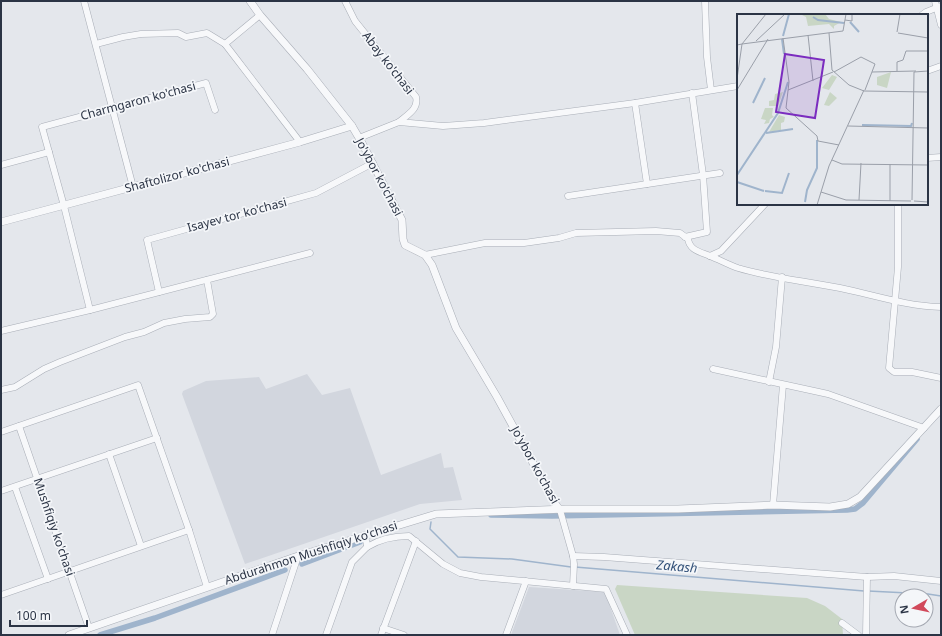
<svg xmlns="http://www.w3.org/2000/svg" width="942" height="636" viewBox="0 0 942 636" font-family="'Noto Sans',sans-serif">
  <rect width="100%" height="100%" fill="#e4e7ec"/>
  <g fill="#d2d6de">
    <path d="M 307,374 L 322,395 L 350,388 L 381,475 L 441,453 L 444,468 L 453,467 L 462,500 L 420,504 L 245,564 L 182,394 L 183,391 L 206,381 L 259,377 L 266,389 Z"/>
    <path d="M 529,587 L 605,592 L 620,635 L 511,635 Z"/>
  </g>
  <path fill="#c9d6c5" d="M 617,585 L 807,598 L 825,606 L 842,619 L 843,635 L 635,635 L 615,589 Z"/>
  <g fill="none" stroke-linecap="round" stroke-linejoin="round">
    <g stroke="#9fb4cc" stroke-width="1.5">
      <path d="M 431,522 L 430,529 L 458,557 L 512,559 L 571,567"/>
      <path d="M 575,567 L 864,591"/>
      <path d="M 868,591 L 928,594 L 941,596"/>
    </g>
    <g stroke="#9fb4cc" stroke-width="5.5">
      <path d="M 491,515 L 552,516 L 847,510 L 855,509 L 863,503 L 917,439"/>
      <path d="M 302,564 L 360,542"/>
      <path d="M 100,635 L 155,618 L 285,570"/>
    </g>
    <g stroke="#a9aeb7" stroke-width="7">
      <g id="minor">
        <path d="M 84,1 L 133,187"/>
        <path d="M 345,1 L 355,21 L 416,97 C 419,109 407,115 399,122"/>
        <path d="M 705,1 L 707,57 L 711,90"/>
        <path d="M 935,1 L 941,25"/>
        <path d="M 260,15 L 225,44 L 300,142"/>
        <path d="M 922,15 L 926,12 L 941,6"/>
        <path d="M 96,44 L 123,37 L 141,34 L 178,33 L 186,37 L 207,33 L 225,44"/>
        <path d="M 927,71 L 941,66"/>
        <path d="M 635,103 L 647,184"/>
        <path d="M 359,138 L 399,122 L 443,126 L 484,123 L 635,103 L 738,86"/>
        <path d="M 927,158 L 941,157"/>
        <path d="M 1,165 L 49,152"/>
        <path d="M 568,196 L 720,173"/>
        <path d="M 898,204 L 898,267 L 889,368 L 894,372 L 912,372 L 941,378"/>
        <path d="M 685,237 L 707,232 L 703,175 L 692,93"/>
        <path d="M 425,255 L 485,243 L 524,243 L 559,238 L 576,233 L 656,231 L 680,233 L 688,239 C 690,251 701,252 710,256 C 720,260 729,265 738,268 C 771,278 806,281 840,288 C 874,295 906,306 941,307"/>
        <path d="M 710,256 L 721,251 L 765,204"/>
        <path d="M 159,292 L 147,240 L 316,193 L 373,163"/>
        <path d="M 90,310 L 64,206 L 42,127 L 206,83 L 215,110"/>
        <path d="M 1,331 L 90,310 L 310,253"/>
        <path d="M 713,369 L 828,394 L 924,428"/>
        <path d="M 769,382 L 776,347 L 782,277"/>
        <path d="M 1,390 L 15,387 L 44,369 L 60,362 L 125,337 L 144,332 L 164,323 L 185,319 L 210,317 L 213,314 L 207,280"/>
        <path d="M 19,426 L 89,628"/>
        <path d="M 1,432 L 138,385 L 189,530 L 207,587"/>
        <path d="M 109,454 L 141,546"/>
        <path d="M 15,487 L 48,579"/>
        <path d="M 1,491 L 157,438"/>
        <path d="M 773,505 L 783,385"/>
        <path d="M 560,510 L 573,556 L 574,564 L 573,586"/>
        <path d="M 367,547 C 380,539 394,536 409,536 L 443,564 L 460,573 L 481,577 L 606,589 L 627,635"/>
        <path d="M 573,556 L 604,557 L 867,577 L 894,576 L 941,581"/>
        <path d="M 1,595 L 189,530"/>
        <path d="M 842,623 L 858,635"/>
        <path d="M 383,628 L 404,635"/>
        <path d="M 272,635 L 298,556"/>
        <path d="M 326,635 L 352,562 L 367,547 L 367,544 L 364,535"/>
        <path d="M 381,635 L 416,541"/>
        <path d="M 506,635 L 526,581"/>
        <path d="M 866,635 L 867,577"/>
      </g>
    </g>
    <g stroke="#a9aeb7" stroke-width="8">
      <g id="tertiary">
        <path d="M 250,1 L 260,15 L 307,69 L 352,126 L 362,143 L 402,220 L 403,239 L 405,245 L 425,255 L 432,265 L 456,328 L 497,397 L 556,505 L 560,510"/>
        <path d="M 1,222 L 300,142 L 352,126"/>
        <path d="M 69,635 L 298,556 L 436,514 L 566,509 L 678,509 L 773,505 L 830,507 L 848,504 L 860,497 L 941,409"/>
      </g>
    </g>
    <use href="#minor" stroke="#f7f8fa" stroke-width="6"/>
    <use href="#tertiary" stroke="#f7f8fa" stroke-width="7"/>
  </g>
  <g text-anchor="middle" stroke-width="3.5" stroke-linejoin="round" paint-order="stroke">
    <g font-size="12" fill="#2b3445" stroke="#f4f6f9">
      <text transform="translate(388 63) rotate(52)" y="4">Abay ko'chasi</text>
      <text transform="translate(138 101) rotate(-15)" y="4">Charmgaron ko'chasi</text>
      <text transform="translate(177 175) rotate(-15)" y="4">Shaftolizor ko'chasi</text>
      <text transform="translate(379 177) rotate(62)" y="4">Jo'ybor ko'chasi</text>
      <text transform="translate(237 215) rotate(-15)" y="4">Isayev tor ko'chasi</text>
      <text transform="translate(535 465) rotate(61)" y="4">Jo'ybor ko'chasi</text>
      <text transform="translate(54 527) rotate(71)" y="4">Mushfiqiy ko'chasi</text>
      <text transform="translate(311 553) rotate(-18)" y="4">Abdurahmon Mushfiqiy koʻchasi</text>
    </g>
    <g font-size="13" font-style="italic" fill="#34527a" stroke="#f4f6f9">
      <text transform="translate(677 566) rotate(5)" y="5">Zakash</text>
    </g>
  </g>
  <g transform="translate(737 14)">
    <rect width="191" height="191" fill="#e4e7ec"/>
    <path d="M 63,0 L 88,0 L 92,5 L 104,8 L 97,12 L 97,15 L 92,10 L 71,12 L 69,3 ZM 154,58 L 150,74 L 140,71 L 140,63 ZM 95,61 L 100,63 L 92,76 L 85,74 ZM 46,78 L 41,92 L 32,92 L 32,87 L 37,86 L 38,80 ZM 93,78 L 100,84 L 92,92 L 87,91 ZM 28,94 L 36,94 L 35,101 L 37,103 L 33,105 L 32,109 L 27,110 L 29,106 L 24,105 ZM 42,101 L 48,103 L 47,108 L 44,109 L 44,116 L 32,118 Z" fill="#c9d6c5"/>
    <path fill="none" stroke="#9fb4cc" stroke-width="2" d="M 76,3 L 81,6 L 107,9M 113,8 L 122,18M 46,22 L 52,0M 45,25 L 47,40M 16,89 L 28,64M 125,111 L 174,112 L 175,109M 29,119 L 56,115M 0,161 L 41,99 L 51,68M 0,168 L 27,177M 28,177 L 45,179 L 52,159M 68,188 L 70,176 L 80,154 L 80,126"/>
    <path fill="none" stroke="#9a9fa9" stroke-width="1" d="M 108,6 L 115,7 L 115,0M 160,18 L 163,0M 92,19 L 95,56 L 112,71 L 127,77 L 191,78M 161,19 L 191,24M 71,21 L 76,67M 46,24 L 52,68 L 49,94 L 80,122 L 81,127 L 102,131M 19,27 L 48,0M 0,31 L 5,30 L 29,0M 169,37 L 191,37M 160,57 L 160,48 L 166,46 L 169,37M 97,58 L 124,43 L 138,50 L 128,76M 135,58 L 179,57M 0,65 L 5,30 L 106,17 L 109,0M 0,76 L 31,25M 51,76 L 96,58M 111,112 L 191,114M 95,146 L 105,150 L 191,151M 84,178 L 109,186 L 174,187M 122,186 L 124,149M 175,186 L 177,58 L 191,57M 153,187 L 153,150M 177,187 L 191,188M 80,191 L 92,152 L 127,76"/>
    <path fill="#7b2cbf" fill-opacity="0.15" stroke="#7b2cbf" stroke-width="2" d="M 48,40 L 87,46 L 78,104 L 39,98 Z"/>
    <rect width="191" height="191" fill="none" stroke="#2b3445" stroke-width="2"/>
  </g>
  <rect width="942" height="636" fill="none" stroke="#2b3445" stroke-width="4"/>
  <g transform="translate(914 608) rotate(261)"><circle r="19" fill="#f4f6f9" stroke="#a4a8b1"/>
  <path d="M0-3L7 15L0 10L-7 15Z" fill="#d1495b"/>
  <text y="-6" font-size="11" font-weight="bold" text-anchor="middle" fill="#2b3445">N</text>
  </g>
  <path d="M10 620v6h77v-6" fill="none" stroke="#2b3445" stroke-width="2"/>
  <text x="16" y="620" font-size="12" fill="#2b3445" stroke="#f4f6f9" stroke-width="3" paint-order="stroke">100 m</text>
</svg>
